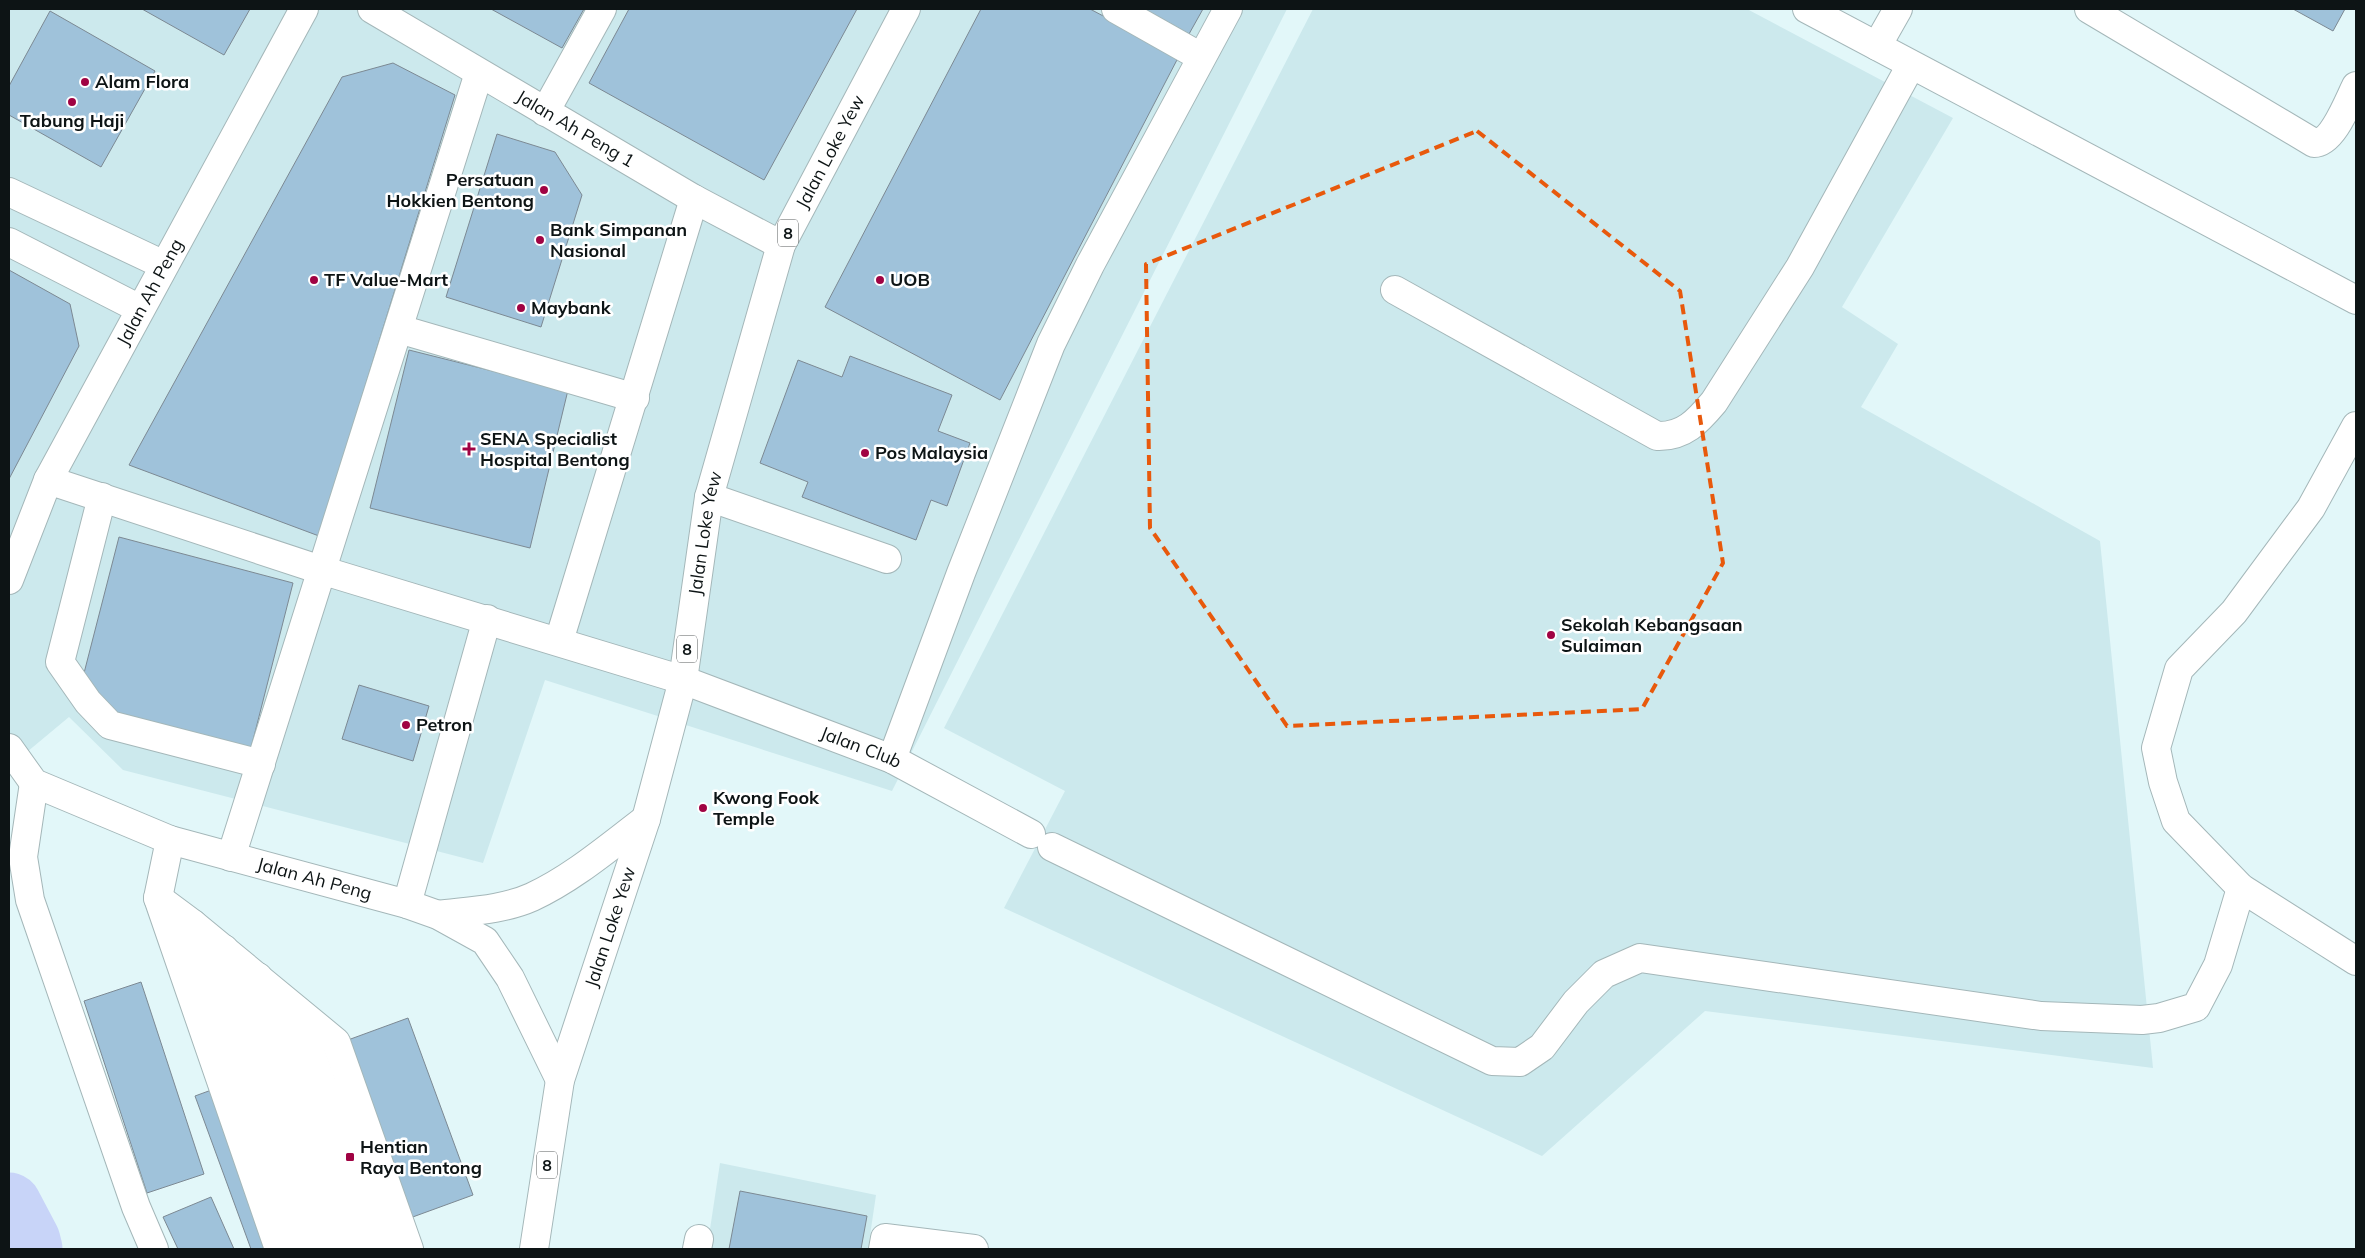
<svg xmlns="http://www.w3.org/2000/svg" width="2365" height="1258" viewBox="0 0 2365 1258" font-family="Mulish,sans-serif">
  <rect width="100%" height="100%" fill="#e2f7f9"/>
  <g fill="#cce9ed">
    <path d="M 9,9 L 1287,9 L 892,791 L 545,680 L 483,863 L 123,770 L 69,717 L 9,767 Z"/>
    <path d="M 1313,9 L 1747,9 L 1953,118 L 1842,307 L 1898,344 L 1861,407 L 2100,541 L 2153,1068 L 1705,1011 L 1542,1156 L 1004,908 L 1065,791 L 944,728 Z"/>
    <path d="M 720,1163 L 876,1195 L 868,1249 L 707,1249 Z"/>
  </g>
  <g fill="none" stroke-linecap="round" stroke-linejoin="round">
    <path stroke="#c8d4f8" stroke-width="65" d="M 9,1205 L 28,1241 L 30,1249"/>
  </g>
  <g fill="#9fc2da" stroke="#7c8993">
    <path d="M 142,9 L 250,9 L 224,55 Z"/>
    <path d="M 491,9 L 584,9 L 562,48 Z"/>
    <path d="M 629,9 L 857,9 L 764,180 L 589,83 Z"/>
    <path d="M 981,9 L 1090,9 L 1179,56 L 1000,400 L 825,307 Z"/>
    <path d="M 1144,9 L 1203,9 L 1189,34 Z"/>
    <path d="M 2293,9 L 2345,9 L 2333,31 Z"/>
    <path d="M 50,11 L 155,71 L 101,167 L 9,115 L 9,86 Z"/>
    <path d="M 393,63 L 455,95 L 319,536 L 129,465 L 342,77 Z"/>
    <path d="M 497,134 L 555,152 L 582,195 L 541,327 L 446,297 Z"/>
    <path d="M 9,270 L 70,304 L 79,346 L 9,479 Z"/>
    <path d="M 409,350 L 568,390 L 530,548 L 370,508 Z"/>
    <path d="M 850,356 L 952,395 L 938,431 L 970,443 L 947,506 L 931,500 L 916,540 L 802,497 L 808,482 L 760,463 L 798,360 L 842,377 Z"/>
    <path d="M 119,537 L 293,583 L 251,748 L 114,712 L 83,677 Z"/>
    <path d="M 359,685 L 429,706 L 413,761 L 342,739 Z"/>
    <path d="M 141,982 L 204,1174 L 147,1193 L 84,1001 Z"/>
    <path d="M 408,1018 L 473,1195 L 325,1249 L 251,1249 L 195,1096 Z"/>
    <path d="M 740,1191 L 867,1216 L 861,1249 L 729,1249 Z"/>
    <path d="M 211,1197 L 234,1249 L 178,1249 L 163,1217 Z"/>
  </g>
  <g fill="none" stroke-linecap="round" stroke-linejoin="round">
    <g stroke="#a4b7b9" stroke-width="30">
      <g id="minor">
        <path id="s1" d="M 372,9 L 694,199 L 781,245"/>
        <path d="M 1116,9 L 1201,57"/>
        <path d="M 1807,9 L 2356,300"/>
        <path d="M 2089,9 L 2314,143 C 2333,143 2348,102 2356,86"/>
        <path d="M 1877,46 L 1898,9"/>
        <path d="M 545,112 L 602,9"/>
        <path d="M 9,192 L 164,265"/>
        <path d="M 9,242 L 140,309"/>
        <path d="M 1395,290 L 1657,436 C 1684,437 1698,421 1714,402 L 1800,267 L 1911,65"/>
        <path d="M 399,329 L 635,398"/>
        <path d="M 2356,426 L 2311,508 L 2234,612 L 2179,669 L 2156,748 L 2163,782 L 2176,821 L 2241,888 L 2356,961"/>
        <path id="s2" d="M 48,480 L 321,570 L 683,680 L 892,759 L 1031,834"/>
        <path d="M 102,497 L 60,662 L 88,702 L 110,725 L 261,764"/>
        <path d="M 709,497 L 887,559"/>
        <path d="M 559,641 L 694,199"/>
        <path d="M 892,759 L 961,573 L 1051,344 L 1090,265 L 1228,9"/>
        <path d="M 34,783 L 23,857 L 30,900 L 136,1207 L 154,1249"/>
        <path d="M 170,840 L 158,898 L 279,1249"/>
        <path d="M 1052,847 L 1492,1061 L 1520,1062 L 1542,1047 L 1576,1002 L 1604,974 L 1640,958 L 2041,1016 L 2142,1020 L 2159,1018 L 2196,1007 L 2218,965 L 2241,888"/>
        <path d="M 231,857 L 479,73"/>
        <path d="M 158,898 L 193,924 L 336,1042 L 409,1249"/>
        <path d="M 407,904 L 487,619"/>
        <path d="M 193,924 L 307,1249"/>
        <path d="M 224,949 L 330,1249"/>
        <path d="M 258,977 L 354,1249"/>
        <path d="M 295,1009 L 382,1249"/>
        <path d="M 697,1249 L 699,1239"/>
        <path d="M 883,1249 L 885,1238 L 974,1249"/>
      </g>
    </g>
    <g stroke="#a4b7b9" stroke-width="30">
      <g id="major">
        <path id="s3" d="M 9,580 L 48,480 L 304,9"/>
        <path id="s4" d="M 9,748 L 34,783 L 170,840 L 407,904 L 438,915 L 485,941 L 510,978 L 560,1080"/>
        <path d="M 438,915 C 469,911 503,910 532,897 C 573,878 609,847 646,819"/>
        <path id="s5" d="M 534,1249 L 560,1080 L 646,819 L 683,680 L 709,497 L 781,245 L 906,9"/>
      </g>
    </g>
    <use href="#minor" stroke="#fff" stroke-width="28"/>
    <use href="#major" stroke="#fff" stroke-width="28"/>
  </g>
  <path fill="none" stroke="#e8590c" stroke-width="4" stroke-dasharray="10 6" stroke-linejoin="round" d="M 1477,131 L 1680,291 L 1723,563 L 1642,709 L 1287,726 L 1150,528 L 1146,264 Z"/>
  <g fill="#a00343" stroke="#fff" stroke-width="2">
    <circle cx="85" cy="82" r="5"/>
    <circle cx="72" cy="102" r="5"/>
    <circle cx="544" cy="190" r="5"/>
    <circle cx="540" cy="240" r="5"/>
    <circle cx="314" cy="280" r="5"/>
    <circle cx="880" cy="280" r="5"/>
    <circle cx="521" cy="308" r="5"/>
    <path d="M466.5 441.5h5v5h5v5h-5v5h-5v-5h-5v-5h5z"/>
    <circle cx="865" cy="453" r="5"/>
    <circle cx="1551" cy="635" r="5"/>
    <circle cx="406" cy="725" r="5"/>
    <circle cx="703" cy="808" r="5"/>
    <rect x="345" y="1152" width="10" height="10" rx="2.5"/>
  </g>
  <g text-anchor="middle" stroke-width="5" stroke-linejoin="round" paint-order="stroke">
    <g fill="#fff" stroke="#565a5b" stroke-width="1">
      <rect x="778" y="219.5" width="20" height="27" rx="4"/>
      <rect x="677" y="635.5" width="20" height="27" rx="4"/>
      <rect x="537" y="1151.5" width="20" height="27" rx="4"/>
    </g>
    <g font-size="16" font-weight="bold" fill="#0d1415">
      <text x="788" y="239">8</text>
      <text x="687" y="655">8</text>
      <text x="547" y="1171">8</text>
    </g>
    <g font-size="18" font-weight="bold" fill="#0d1415" stroke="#fff" text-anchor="start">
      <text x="95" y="88">Alam Flora</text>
      <text x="72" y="127" text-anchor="middle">Tabung Haji</text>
      <text x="534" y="186" text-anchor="end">Persatuan<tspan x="534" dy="21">Hokkien Bentong</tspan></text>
      <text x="550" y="236">Bank Simpanan<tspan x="550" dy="21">Nasional</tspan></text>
      <text x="324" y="286">TF Value-Mart</text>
      <text x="890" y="286">UOB</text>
      <text x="531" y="314">Maybank</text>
      <text x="480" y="445">SENA Specialist<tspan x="480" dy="21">Hospital Bentong</tspan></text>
      <text x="875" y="459">Pos Malaysia</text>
      <text x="1561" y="631">Sekolah Kebangsaan<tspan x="1561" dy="21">Sulaiman</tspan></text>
      <text x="416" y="731">Petron</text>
      <text x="713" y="804">Kwong Fook<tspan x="713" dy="21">Temple</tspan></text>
      <text x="360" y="1153">Hentian<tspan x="360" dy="21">Raya Bentong</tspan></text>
    </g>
    <g font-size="18" fill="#0d1415" stroke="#fff">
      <text dy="6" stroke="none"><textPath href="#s1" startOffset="236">Jalan Ah Peng 1</textPath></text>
      <text dy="6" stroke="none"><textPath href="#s5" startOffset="1142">Jalan Loke Yew</textPath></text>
      <text dy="6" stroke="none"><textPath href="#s3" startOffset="321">Jalan Ah Peng</textPath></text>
      <text dy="6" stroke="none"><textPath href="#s5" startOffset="738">Jalan Loke Yew</textPath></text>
      <text dy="6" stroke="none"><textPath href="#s2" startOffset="856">Jalan Club</textPath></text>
      <text dy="6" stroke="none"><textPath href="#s4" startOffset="340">Jalan Ah Peng</textPath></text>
      <text dy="6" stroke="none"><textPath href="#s5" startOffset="332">Jalan Loke Yew</textPath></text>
    </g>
  </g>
  <rect width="2365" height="1258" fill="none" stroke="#0d1415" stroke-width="20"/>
</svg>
